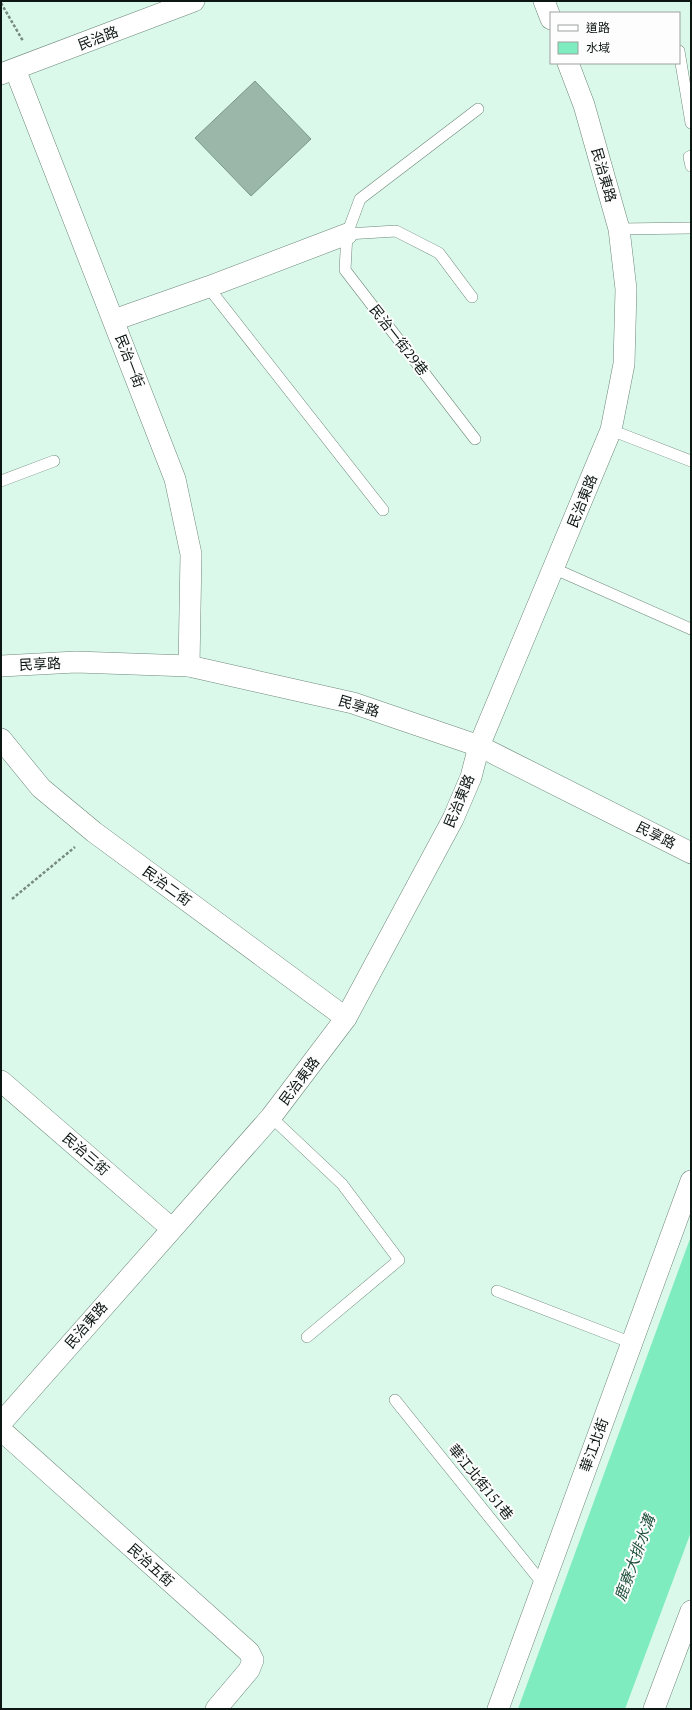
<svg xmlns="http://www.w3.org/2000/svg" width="692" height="1710" viewBox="0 0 692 1710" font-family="'PT Serif','Noto Sans TC',serif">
  <rect width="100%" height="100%" fill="#dbf9ea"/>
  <path fill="#7eecbe" d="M 691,1236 L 691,1532 L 625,1709 L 518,1709 Z"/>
  <path fill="#9bb7aa" stroke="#7a9689" d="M 255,81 L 311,139 L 251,196 L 195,138 Z"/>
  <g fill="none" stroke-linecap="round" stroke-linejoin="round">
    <g stroke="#6d887b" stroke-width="12">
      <g id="lane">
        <path d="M 679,51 L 691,123"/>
        <path d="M 691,156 L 689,157 L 691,166"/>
        <path d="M 619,229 L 691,228"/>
        <path d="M 347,234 L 396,231 L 439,253 L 472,297"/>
        <path d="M 208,287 L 383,510"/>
        <path d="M 611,430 L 691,461"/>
        <path d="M 475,439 L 345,270 L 347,234 L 360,199 L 478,109"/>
        <path d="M 1,481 L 54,461"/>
        <path d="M 555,569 L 691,629"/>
        <path d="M 271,1117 L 342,1184 L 399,1260 L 307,1337"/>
        <path d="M 497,1291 L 632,1343"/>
        <path d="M 395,1400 L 543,1584"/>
      </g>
    </g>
    <g stroke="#6d887b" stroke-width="22">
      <g id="street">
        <path d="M 544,1 L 551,19"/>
        <path d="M 15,69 L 175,479 L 191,554 L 189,666"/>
        <path d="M 1,74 L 194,1"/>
        <path d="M 114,320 L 208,287 L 347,234"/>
        <path d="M 1,666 L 76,662 L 189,666 L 353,703 L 479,746 L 691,853"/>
        <path d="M 1,739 L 41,788 L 94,832 L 346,1018"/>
        <path d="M 1,1081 L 171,1228"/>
        <path d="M 1,1423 L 271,1117 L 346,1018 L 453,819 L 471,777 L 479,746 L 611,430 L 624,364 L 626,289 L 619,229 L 584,105 L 568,63"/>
        <path d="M 1,1430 L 249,1652 L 253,1660 L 249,1670 L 216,1709"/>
        <path d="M 498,1709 L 691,1181"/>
        <path d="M 654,1709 L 691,1611"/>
      </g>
    </g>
    <g stroke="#768a81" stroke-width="2.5" stroke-dasharray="3 2" stroke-linecap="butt">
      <path d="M 1,3 L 23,41"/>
      <path d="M 12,899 L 75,847"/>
    </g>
    <use href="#lane" stroke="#fff" stroke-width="11"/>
    <use href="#street" stroke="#fff" stroke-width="21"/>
  </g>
  <g text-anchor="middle" stroke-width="4" stroke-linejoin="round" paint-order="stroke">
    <g font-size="14" fill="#0c1612" stroke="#fdfdfd">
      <text transform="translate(98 38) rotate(-21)" y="5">民治路</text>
      <text transform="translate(604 175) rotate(74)" y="5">民治東路</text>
      <text transform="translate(399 340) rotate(52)" y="5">民治一街29巷</text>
      <text transform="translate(130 361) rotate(69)" y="5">民治一街</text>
      <text transform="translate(582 501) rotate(-68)" y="5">民治東路</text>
      <text transform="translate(40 664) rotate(-3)" y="5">民享路</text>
      <text transform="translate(359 706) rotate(17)" y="5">民享路</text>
      <text transform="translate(459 801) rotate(-67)" y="5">民治東路</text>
      <text transform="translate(656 835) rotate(27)" y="5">民享路</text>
      <text transform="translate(167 886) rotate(36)" y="5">民治二街</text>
      <text transform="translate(299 1081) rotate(-53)" y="5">民治東路</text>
      <text transform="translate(86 1154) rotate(41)" y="5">民治三街</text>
      <text transform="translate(86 1325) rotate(-49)" y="5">民治東路</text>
      <text transform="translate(594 1445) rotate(-70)" y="5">華江北街</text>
      <text transform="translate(481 1482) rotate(51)" y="5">華江北街151巷</text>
      <text transform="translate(151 1565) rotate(42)" y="5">民治五街</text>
    </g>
    <g font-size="15" font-style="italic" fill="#245340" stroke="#fdfdfd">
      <text transform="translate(635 1558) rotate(-70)" y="5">鹿寮大排水溝</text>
    </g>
  </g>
  <rect width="692" height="1710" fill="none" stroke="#0c1612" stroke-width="4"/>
  <rect x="550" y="12" width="130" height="52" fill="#fdfdfd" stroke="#9da19f"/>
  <rect x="558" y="25" width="20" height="6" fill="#ffffff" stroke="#9da19f"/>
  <text x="586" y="32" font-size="12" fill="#0c1612">道路</text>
  <rect x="558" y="42" width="20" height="12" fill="#7eecbe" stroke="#9da19f"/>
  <text x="586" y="52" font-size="12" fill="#0c1612">水域</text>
</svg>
